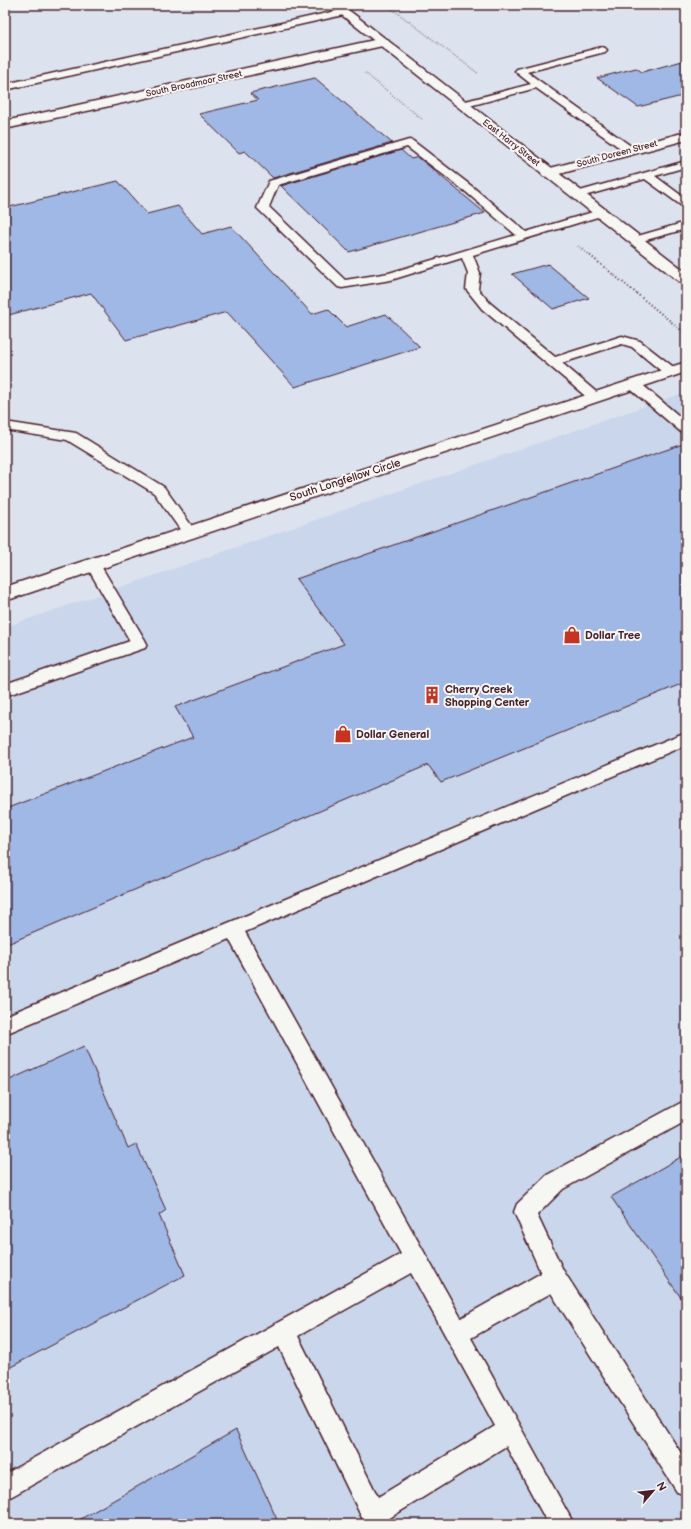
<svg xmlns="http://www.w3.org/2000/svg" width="691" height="1529" font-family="'Balsamiq Sans',sans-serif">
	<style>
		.built { fill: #cad6eb }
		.building { fill: #9fb8e5; stroke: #4a1f2b }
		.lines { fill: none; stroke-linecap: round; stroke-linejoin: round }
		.service-casing { stroke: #4a1f2b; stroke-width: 3 }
		.minor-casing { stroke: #4a1f2b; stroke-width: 3 }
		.secondary-casing { stroke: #4a1f2b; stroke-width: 3 }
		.path-far1 { stroke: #4a1f2b; stroke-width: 1.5; stroke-dasharray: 0.5 2; stroke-linecap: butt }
		.path { stroke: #4a1f2b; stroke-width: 2; stroke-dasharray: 1 2.5; stroke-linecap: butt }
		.service { fill: #f6f6f2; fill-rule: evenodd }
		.minor { fill: #f6f6f2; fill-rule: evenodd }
		.secondary { fill: #f6f6f2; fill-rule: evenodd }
		.labels { text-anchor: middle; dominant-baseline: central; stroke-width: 4; stroke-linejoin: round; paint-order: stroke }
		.far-street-label { font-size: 9px; fill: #4a1f2b; stroke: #f6f6f2 }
		.street-label { font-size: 11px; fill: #4a1f2b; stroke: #f6f6f2 }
		.poi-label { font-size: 11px; font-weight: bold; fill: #4a1f2b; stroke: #f6f6f2; text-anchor: start }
	</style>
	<rect width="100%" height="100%" fill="#dce3ee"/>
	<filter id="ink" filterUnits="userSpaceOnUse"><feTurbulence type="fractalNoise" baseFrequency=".025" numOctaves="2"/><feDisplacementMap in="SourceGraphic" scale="8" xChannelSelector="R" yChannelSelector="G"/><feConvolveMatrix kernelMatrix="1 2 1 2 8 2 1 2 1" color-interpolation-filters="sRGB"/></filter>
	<g filter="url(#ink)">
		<!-- built -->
		<path class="built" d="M686 392V1524H5V627Z"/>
		<!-- building -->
		<g class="building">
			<path d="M686 60V95L638 107 597 78 636 68 642 72Z"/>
			<path d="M315 78 392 143 273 178 245 151 239 153 199 114 258 100 250 93Z"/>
			<path d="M401 150 411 159 418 157 485 213 349 252 281 186Z"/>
			<path d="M118 181 147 214 178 206 202 234 231 226 312 314 328 309 346 327 386 314 420 347 295 387 227 312 126 340 91 293 5 316V208Z"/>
			<path d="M548 264 589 298 553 309 512 274Z"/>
			<path d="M686 443V682L441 782 428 765 5 945V809L193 737 175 707 344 644 296 579Z"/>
			<path d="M84 1046 128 1148 136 1144 166 1210 159 1215 185 1275 5 1370V1082Z"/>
			<path d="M686 1154V1305L611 1197Z"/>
			<path d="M236 1430 279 1524H72Z"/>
		</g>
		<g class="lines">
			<!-- service casing -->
			<g class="service-casing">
				<g id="service">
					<path d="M345 9 348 10 350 12 348 14 5 90V84Z"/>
					<path d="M602 47 605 48 607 50 605 52 527 72 635 149 636 151 635 153H627L536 88 462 108 457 105 458 103 531 84 517 73 515 71 517 69Z"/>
					<path d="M409 140 413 141 474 188 526 232 596 211H604L606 213 604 215 473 255 480 273 478 289 490 303 555 357 622 336 640 341 676 369 677 372 676 375H666L632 347 622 344 562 363 602 397 600 400H590L482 309 466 289 468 273 462 258 391 280 342 288 338 287 257 208 269 181ZM407 147 466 192 516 235 389 273 345 280 269 207 278 185Z"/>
					<path d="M686 161V167L655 176 686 199V207L682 206 645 179 577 198 571 195 573 193Z"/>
					<path d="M686 222V229L635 243 631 242 629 240 631 238Z"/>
					<path d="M633 380 638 381 686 422V433L681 432 628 387 627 384 628 381Z"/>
					<path d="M5 422 76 433 164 487 196 532 194 535 189 537 184 535 154 493 67 440 5 430Z"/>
					<path d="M93 560 98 561 145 640 147 644 145 648 5 696V684L130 641 86 565 88 561Z"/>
					<path d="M686 732V745L245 932 461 1318 541 1273 514 1212 517 1204 547 1175 686 1100V1121L563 1189 537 1215 563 1270 686 1461V1495L677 1492 551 1293 471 1338 574 1524H548L506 1446 388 1519 390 1524H365L279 1347 5 1500V1474L401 1254 229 939 5 1034V1016ZM411 1273 495 1426 378 1497 298 1336Z"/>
				</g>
			</g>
			<!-- minor casing -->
			<g class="minor-casing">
				<g id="minor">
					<path d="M383 38 387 39 389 42 387 45 5 129V121Z"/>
					<path d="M686 132V140L548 177 543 176 541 173 543 170Z"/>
					<path d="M686 362V372L5 601V587Z"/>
				</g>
			</g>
			<!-- secondary casing -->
			<g class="secondary-casing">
				<path id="secondary" d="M329 5H342L686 272V285L681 283Z"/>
			</g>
			<!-- path-far1 -->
			<g class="path-far1">
				<path d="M387 5 479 74"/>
				<path d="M365 73 422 119"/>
				<path d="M578 246 583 250"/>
			</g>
			<!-- path -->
			<path class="path" d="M582 249 686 334"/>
			<!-- service -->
			<use href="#service" class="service"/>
			<!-- minor -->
			<use href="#minor" class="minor"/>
			<!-- secondary -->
			<use href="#secondary" class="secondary"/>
		</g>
	</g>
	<!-- icons -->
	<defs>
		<g id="shop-bare" transform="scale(1.38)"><path d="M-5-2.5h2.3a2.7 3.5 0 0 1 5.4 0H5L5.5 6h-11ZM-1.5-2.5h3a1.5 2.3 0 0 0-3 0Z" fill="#c8321e" stroke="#f6f6f2" stroke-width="2.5" paint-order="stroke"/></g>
		<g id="building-bare" transform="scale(1.38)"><path d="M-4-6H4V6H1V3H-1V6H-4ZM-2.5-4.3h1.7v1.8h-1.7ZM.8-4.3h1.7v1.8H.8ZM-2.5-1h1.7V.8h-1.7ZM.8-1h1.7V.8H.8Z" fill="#c8321e" stroke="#f6f6f2" stroke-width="2.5" paint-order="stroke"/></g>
	</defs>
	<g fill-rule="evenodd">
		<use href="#shop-bare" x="572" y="635"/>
		<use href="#building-bare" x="432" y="695"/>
		<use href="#shop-bare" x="343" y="734"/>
	</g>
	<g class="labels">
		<!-- far-street labels -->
		<g class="far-street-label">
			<text transform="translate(194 84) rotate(-12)">South Broadmoor Street</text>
			<text transform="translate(511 143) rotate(38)">East Harry Street</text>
			<text transform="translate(617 154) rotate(-15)">South Doreen Street</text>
		</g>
		<!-- street labels -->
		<g class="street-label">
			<text transform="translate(345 480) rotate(-18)">South Longfellow Circle</text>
		</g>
		<!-- poi labels -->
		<g class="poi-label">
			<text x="585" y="635">Dollar Tree</text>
			<text x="445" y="689">Cherry Creek<tspan x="445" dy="13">Shopping Center</tspan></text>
			<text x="356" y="734">Dollar General</text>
		</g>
	</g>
	<!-- margin -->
	<rect width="691" height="1529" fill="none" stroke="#f6f6f2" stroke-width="20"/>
	<rect x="10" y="10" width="671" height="1509" fill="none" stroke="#4a1f2b" stroke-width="1.5" filter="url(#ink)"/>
	<!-- north arrow -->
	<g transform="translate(653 1491) rotate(62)" stroke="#f6f6f2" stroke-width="3" paint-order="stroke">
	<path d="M0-3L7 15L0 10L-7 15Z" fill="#4a1f2b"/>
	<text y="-6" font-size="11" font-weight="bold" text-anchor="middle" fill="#4a1f2b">N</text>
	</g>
</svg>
